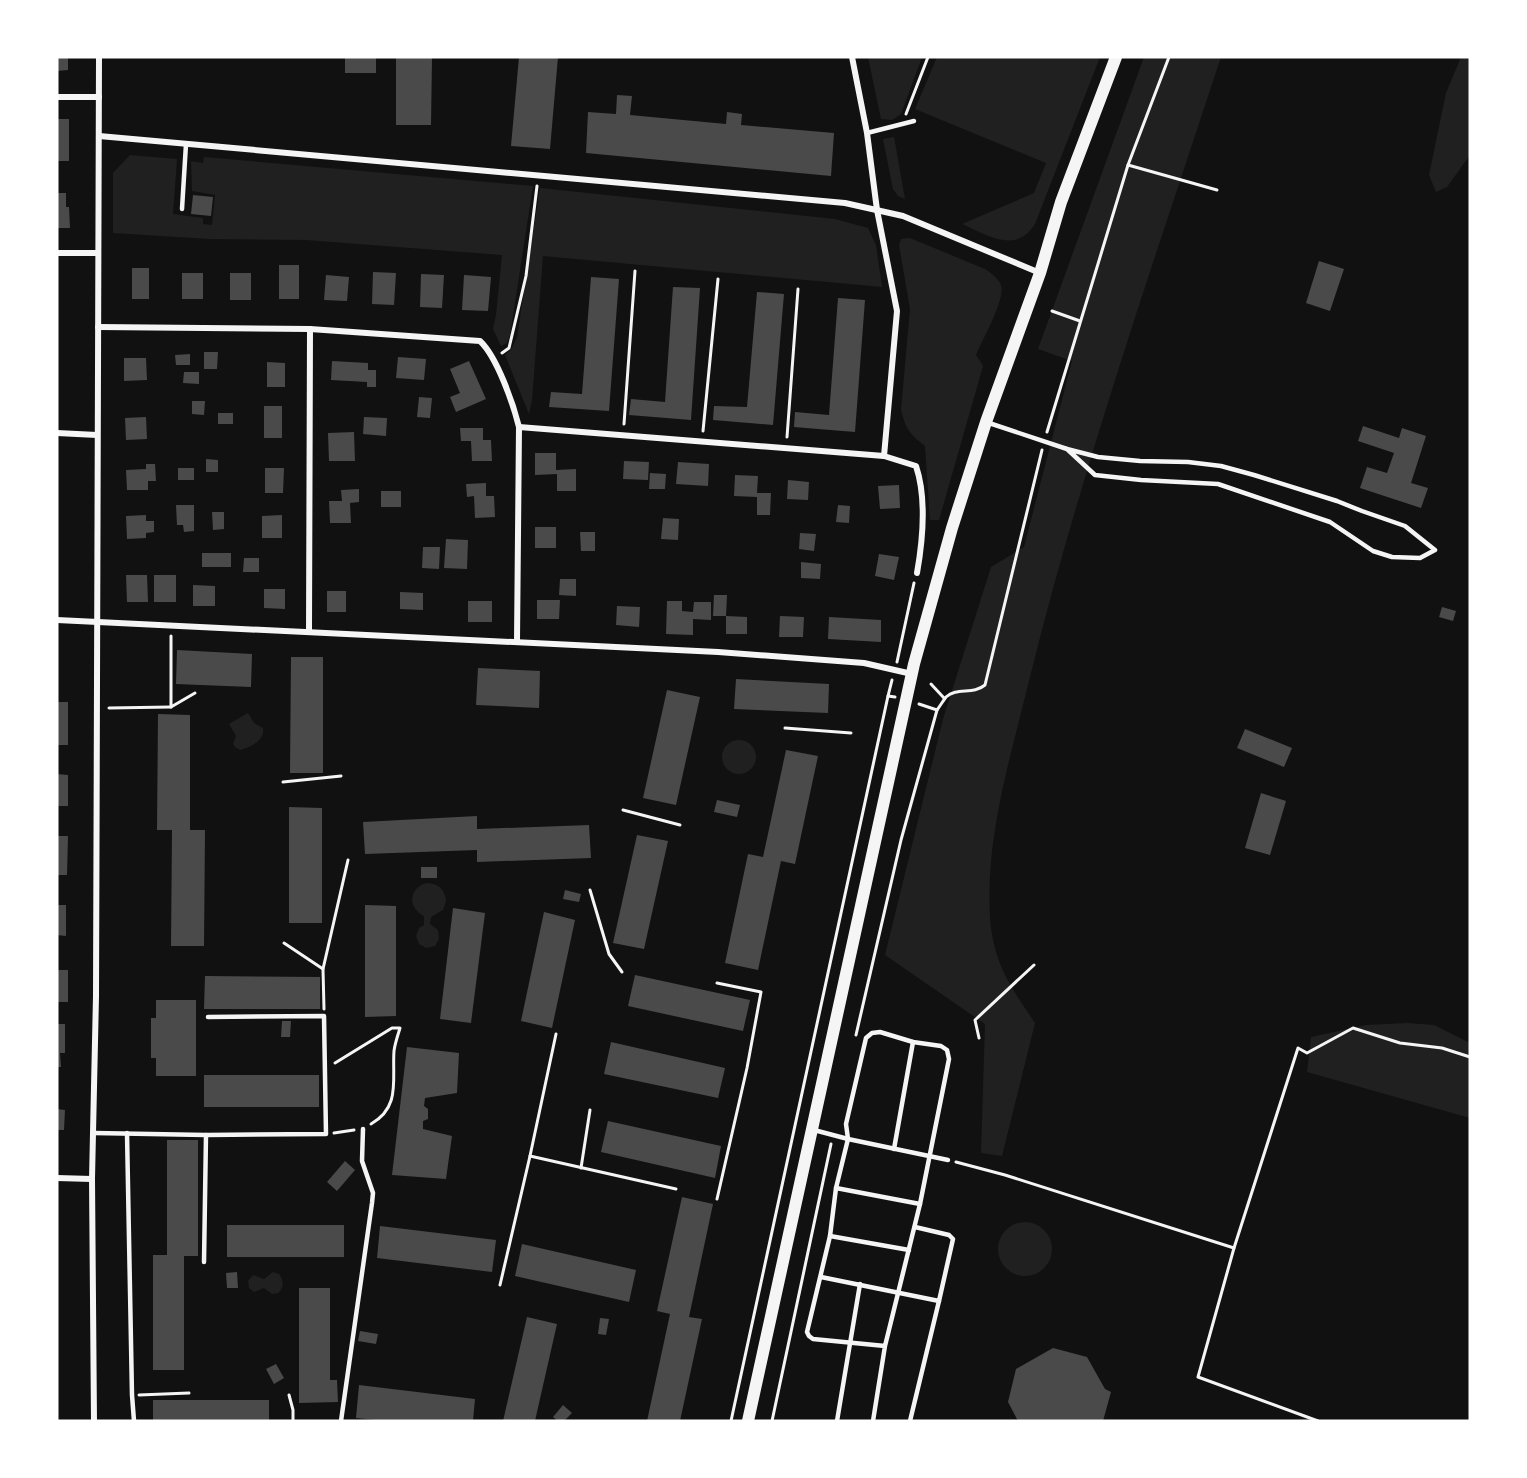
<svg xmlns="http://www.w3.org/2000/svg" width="1527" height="1478" font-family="'Alegreya Sans',sans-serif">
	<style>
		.green { fill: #202020 }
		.building { fill: #4a4a4a }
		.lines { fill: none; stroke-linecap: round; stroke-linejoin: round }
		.path { stroke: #f5f5f5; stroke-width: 3 }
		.service { stroke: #f5f5f5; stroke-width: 4.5 }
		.minor { stroke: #f5f5f5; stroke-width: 6 }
		.secondary { stroke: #f5f5f5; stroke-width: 12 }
	</style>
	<rect width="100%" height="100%" fill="#111"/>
	<!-- green -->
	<g class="green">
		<path d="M868 57H922L901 114 892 120 881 119Z"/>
		<path d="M937 57H1100L1035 224C1015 255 988 235 962 224L1034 193 1046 163 915 109Z"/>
		<path d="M1144 57H1221C1154 261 1083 464 1031 673 1012 753 985 834 990 917 993 962 1010 986 1035 1023L1002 1156 981 1153 985 1024 885 955 943 719 991 567 1024 547 1072 361 1038 349Z"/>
		<path d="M1461 57H1470V155L1447 187 1436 192 1429 175 1446 93Z"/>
		<path d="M894 137 905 199 898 196 893 189 883 139Z"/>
		<path d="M130 155 177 159 173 214 203 218V224L212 225 215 195 192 191 191 161 203 163 204 157 533 186 510 335 507 343 501 346 493 329 496 315 502 255 306 240 210 239 113 233V173Z"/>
		<path d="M540 188 835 219 868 228 876 245 882 287 543 256 532 400 529 414 505 355 512 348 517 337Z"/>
		<path d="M910 238 985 269C991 273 998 278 1001 285 1006 298 982 341 976 355L983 366 939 520H930L925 446C910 434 906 430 901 410L910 309 899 245 901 239Z"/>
		<path d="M248 713 254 723 263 728C265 741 250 747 240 750L235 747 233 744 236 736 229 724Z"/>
		<circle cx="739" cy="757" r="17"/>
		<path d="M426 883C438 883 445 889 446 901L443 910 431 917 430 924 438 930 439 939 435 946 426 948 419 944 416 936 419 928 424 925V916C408 908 408 889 426 883Z"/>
		<path d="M1407 1023 1434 1025 1470 1043V1118L1307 1072 1311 1037 1366 1025Z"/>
		<circle cx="1025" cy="1249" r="27"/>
		<path d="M273 1272 279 1274C284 1280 284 1288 278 1293L272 1294 264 1288 254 1292 249 1288 248 1281 253 1275 264 1279Z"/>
	</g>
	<!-- building -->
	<g class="building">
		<path d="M57 57H68V70L57 71Z"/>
		<rect x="345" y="57" width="31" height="16"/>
		<path d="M396 57H432L431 125H396Z"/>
		<path d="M519 57H558L550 149 511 146Z"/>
		<path d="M617 95 632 96 630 115 726 124 727 112 742 114 741 125 834 133 831 176 586 153 588 112 616 114Z"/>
		<rect x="57" y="119" width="12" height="42"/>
		<path d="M57 193H66V207H69L70 228H57Z"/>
		<path d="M193 195 213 197 211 216 191 214Z"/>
		<path d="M1319 261 1344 269 1330 311 1306 303Z"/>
		<rect x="279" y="265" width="20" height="34"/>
		<rect x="132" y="268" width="17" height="31"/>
		<path d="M373 272 396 273 394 305 372 304Z"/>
		<rect x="182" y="273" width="21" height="26"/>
		<rect x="230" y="273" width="21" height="27"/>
		<path d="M421 274 444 275 442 308 420 307Z"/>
		<path d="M326 275 349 277 347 301 324 300Z"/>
		<path d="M464 275 491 277 488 311 462 310Z"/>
		<path d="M591 277 619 279 609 411 549 407 551 392 582 394Z"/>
		<path d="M673 287 700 288 691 420 629 415 631 399 665 402Z"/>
		<path d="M757 292 784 294 773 425 713 420 714 406 747 407Z"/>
		<path d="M838 298 865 300 855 432 794 427 795 412 829 415Z"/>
		<path d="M204 352H218L217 369H204Z"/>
		<path d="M190 354V365H176L175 355Z"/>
		<path d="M398 357 426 359 424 380 396 378Z"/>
		<path d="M124 358H146L147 380 124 381Z"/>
		<path d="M332 361 368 363V370H376V387H367V382L331 380Z"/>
		<path d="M469 361 486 399 456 412 450 397 460 393 450 369Z"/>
		<path d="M267 362 285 363V387H267Z"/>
		<path d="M184 372H199V384L183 383Z"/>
		<path d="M419 397 432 398 430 418 417 417Z"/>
		<path d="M192 401H205L204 415 192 414Z"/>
		<rect x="264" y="406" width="18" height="32"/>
		<rect x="218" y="413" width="15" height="11"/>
		<path d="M146 417 147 439 126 440 125 418Z"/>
		<path d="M364 417 387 418 386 436 363 434Z"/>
		<path d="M1363 426 1399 438 1402 428 1426 436 1411 483 1428 488 1421 508 1360 488 1367 467 1387 473 1394 453 1358 441Z"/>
		<path d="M460 428H483V440H491L492 461H472L471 441H461Z"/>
		<path d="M354 432 355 461H329L328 433Z"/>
		<path d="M535 453H556V470L576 469V491H557V474L535 475Z"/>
		<path d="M206 459 218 460V472H206Z"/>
		<path d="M624 461 649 462 648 480 623 479Z"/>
		<path d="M678 462 709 464 708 486 676 484Z"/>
		<path d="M146 464H155L156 481H148V490H127L126 470 146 469Z"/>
		<rect x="178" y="468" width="16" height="12"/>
		<path d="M265 468H284L283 493H265Z"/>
		<path d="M650 473 666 474 665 489H649Z"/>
		<path d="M735 475 758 476 757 493H771L770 515H757V497L734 496Z"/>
		<path d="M788 480 809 482 808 500 787 499Z"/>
		<path d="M486 483V496H494L495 517 475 518 474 496 467 497 466 484Z"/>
		<path d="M899 485 900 508 880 509 878 486Z"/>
		<path d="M359 489V502L350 503 351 523H330L329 501H342L341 490Z"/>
		<rect x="381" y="491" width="20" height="16"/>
		<path d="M176 505H194V531L184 532 183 525H177Z"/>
		<path d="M838 505 850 506 849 523 836 522Z"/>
		<path d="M212 512H224V529L213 530Z"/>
		<path d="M146 515V521H154V532L146 533V538L127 539 126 516Z"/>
		<path d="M282 515V538H262V516Z"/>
		<path d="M663 518 679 519 678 540 661 539Z"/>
		<rect x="535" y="527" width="21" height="21"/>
		<path d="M580 532H595V551H581Z"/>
		<path d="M800 533 816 534 814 551 799 549Z"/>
		<path d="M446 539 468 540 467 569 444 568Z"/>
		<path d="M423 547H440L439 569 422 568Z"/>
		<rect x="202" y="553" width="29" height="14"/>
		<path d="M879 554 899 557 894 580 875 576Z"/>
		<path d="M244 558H259V572H243Z"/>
		<path d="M801 562 821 564 820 579 801 578Z"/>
		<path d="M126 575H147L148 602H127Z"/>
		<rect x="154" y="575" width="22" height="27"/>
		<path d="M560 579H576V596L559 595Z"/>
		<path d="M193 585 215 586V606H193Z"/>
		<path d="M264 589H285V609L264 608Z"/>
		<rect x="327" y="591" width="19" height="21"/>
		<path d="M400 592 423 593V610L400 609Z"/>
		<path d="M714 595H727L726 616H713Z"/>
		<path d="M537 600H560L559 619H537Z"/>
		<rect x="468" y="601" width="24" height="21"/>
		<path d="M667 601H682V611L693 612 694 602H711V620L693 619V635L666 634Z"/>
		<path d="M617 606 640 607 639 627 616 625Z"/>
		<path d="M1442 607 1456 611 1453 621 1439 617Z"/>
		<path d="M726 616 747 617V634H726Z"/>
		<path d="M780 616 804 617 803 637H779Z"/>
		<path d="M829 617 881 620V642L828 639Z"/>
		<path d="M177 650 252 654 251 687 176 684Z"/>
		<path d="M291 657H323V773H290Z"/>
		<path d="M478 668 540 671 539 708 476 705Z"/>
		<path d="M736 679 829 684 828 713 734 709Z"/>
		<path d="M667 690 700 697 676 805 643 798Z"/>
		<rect x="57" y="702" width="11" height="43"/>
		<path d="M158 714 190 715V830H205L204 946H171L172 830H157Z"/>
		<path d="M1245 729 1292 748 1284 767 1237 748Z"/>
		<path d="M786 750 818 756 795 864 781 861 758 970 725 963 748 854 763 857Z"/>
		<path d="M57 774 68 775V806H57Z"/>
		<path d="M1261 793 1286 801 1270 855 1245 848Z"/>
		<path d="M717 800 740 805 737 817 714 812Z"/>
		<path d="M289 807 322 808V923H289Z"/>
		<path d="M477 816V829L589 825 591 858 477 862V850L365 854 363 822Z"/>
		<path d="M637 835 668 841 644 949 613 943Z"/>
		<path d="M57 836H68L67 875H57Z"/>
		<rect x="421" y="867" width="16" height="11"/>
		<path d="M565 890 581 894 579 902 563 899Z"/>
		<path d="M57 905H66V936L57 935Z"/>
		<path d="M365 905 396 906V1016L365 1017Z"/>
		<path d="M453 908 485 913 471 1023 440 1019Z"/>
		<path d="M544 912 575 920 552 1028 521 1021Z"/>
		<rect x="57" y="970" width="11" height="32"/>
		<path d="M635 975 750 1000 743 1031 628 1006Z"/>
		<path d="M205 976 320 977V1009H204Z"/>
		<path d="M156 1000H196V1076H156V1058H151V1018H156Z"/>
		<path d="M282 1021H291L290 1037H281Z"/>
		<path d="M57 1024H65V1053H60L61 1067H57Z"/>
		<path d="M611 1042 725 1068 718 1098 604 1074Z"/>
		<path d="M407 1047 459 1053 457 1093 425 1098 424 1106 428 1109V1119L423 1121V1129L452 1136 446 1179 392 1175Z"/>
		<rect x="204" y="1075" width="115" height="32"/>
		<path d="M57 1109 65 1110 64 1130H57Z"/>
		<path d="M608 1121 721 1146 715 1178 601 1152Z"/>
		<path d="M167 1140H198V1256H184V1370H153V1255H167Z"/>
		<path d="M345 1161 355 1170 337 1191 327 1182Z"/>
		<path d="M682 1197 713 1204 689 1317 702 1319 680 1421H647L670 1314 657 1311Z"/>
		<rect x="227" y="1225" width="117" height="32"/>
		<path d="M380 1226 496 1240 492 1272 377 1258Z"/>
		<path d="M522 1244 636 1270 629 1302 515 1276Z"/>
		<path d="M237 1272 238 1288H227L226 1273Z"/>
		<path d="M299 1288H330V1380H337L338 1402 299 1403Z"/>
		<path d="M527 1317 557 1324 537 1412 535 1421H503Z"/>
		<path d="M600 1318 609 1319 606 1335 598 1334Z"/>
		<path d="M360 1331 378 1334 376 1344 358 1341Z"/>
		<path d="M1053 1348 1087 1357 1105 1389 1111 1392 1103 1421H1018L1008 1402 1016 1369Z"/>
		<path d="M276 1364 284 1378 274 1384 266 1369Z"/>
		<path d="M359 1385 475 1399 473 1421H385L356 1418Z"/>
		<rect x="153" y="1400" width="116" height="21"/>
		<path d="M563 1405 572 1413 564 1421H558L553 1417Z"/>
	</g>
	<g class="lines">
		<!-- path -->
		<g class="path">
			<path d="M906 114 928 57"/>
			<path d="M1128 165 1217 190"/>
			<path d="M1052 311 1080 321"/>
			<path d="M502 353 509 348 526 276 537 186"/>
			<path d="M624 424 635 271"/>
			<path d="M703 431 718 279"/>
			<path d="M1047 432 1128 165 1169 57"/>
			<path d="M787 437 798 289"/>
			<path d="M171 636V707L195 693"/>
			<path d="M897 662 914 583"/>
			<path d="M892 680 888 696 895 697"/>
			<path d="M931 684 944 698"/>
			<path d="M919 704 937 710"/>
			<path d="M109 708 171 707"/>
			<path d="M785 728 851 733"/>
			<path d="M283 782 341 776"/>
			<path d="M623 810 680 825"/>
			<path d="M590 890 609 954 622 972"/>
			<path d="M284 943 323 969"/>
			<path d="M324 1009 323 969 348 860"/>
			<path d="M856 1035 901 840 937 710C940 706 943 701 946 697 957 687 973 695 985 685L1042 450"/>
			<path d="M979 1038 975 1020 1034 965"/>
			<path d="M335 1063 392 1028H400C398 1035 395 1043 394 1051 392 1080 401 1107 371 1124"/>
			<path d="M334 1133 354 1130"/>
			<path d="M530 1156 676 1189"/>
			<path d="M956 1162 1005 1175 1234 1248"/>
			<path d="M581 1168 590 1110"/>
			<path d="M717 1199 747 1068 761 992 717 983"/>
			<path d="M500 1285 530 1156 556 1034"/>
			<path d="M139 1395 189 1393"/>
			<path d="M289 1395 293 1410V1421"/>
			<path d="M731 1421 888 696"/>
			<path d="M772 1421 831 1144"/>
			<path d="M1318 1421 1198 1377 1234 1248 1298 1048 1307 1053 1353 1028 1400 1043 1442 1048 1470 1057"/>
		</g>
		<!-- service -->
		<g class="service">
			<path d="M867 133 914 121"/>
			<path d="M182 209 186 144"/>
			<path d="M986 422 1067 449 1098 457 1140 461 1188 462 1221 466 1254 475 1337 501 1362 511 1405 526 1435 550 1420 558 1392 557 1373 551 1330 522 1218 484 1141 480 1095 475 1067 449"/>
			<path d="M814 1130 848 1139 948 1160"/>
			<path d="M94 1133 206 1135 326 1134 324 1016 208 1017"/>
			<path d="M127 1133 132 1395 134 1421"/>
			<path d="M894 1149 913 1042"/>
			<path d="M836 1188 920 1204"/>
			<path d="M830 1236 909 1250"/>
			<path d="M204 1262 206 1135"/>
			<path d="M821 1277 939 1301 953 1239 949 1235 915 1227"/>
			<path d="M341 1421 372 1203 373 1193 362 1161 363 1129"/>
			<path d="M837 1421 860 1284"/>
			<path d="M873 1421 885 1346 920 1204 949 1059 947 1050 941 1046 913 1042 880 1032 872 1033 866 1038 846 1124 848 1139 836 1188 830 1236 807 1332 809 1336 813 1339 885 1346"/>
			<path d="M910 1421 939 1301"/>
		</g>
		<!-- minor -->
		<g class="minor">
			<path d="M852 57 867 133 877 210 897 311 884 456"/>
			<path d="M57 97H99"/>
			<path d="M99 136 845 203 903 216 1040 273"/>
			<path d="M57 253H98"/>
			<path d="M98 327 310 329 480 341C497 357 513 403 519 427L517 641"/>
			<path d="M519 427 884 456 916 466C927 499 923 539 917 573"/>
			<path d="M57 433 97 435"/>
			<path d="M57 620 718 652 864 663 912 674"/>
			<path d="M309 632 310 329"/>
			<path d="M57 1178 92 1179"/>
			<path d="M94 1421 92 1179 96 996 99 57"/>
		</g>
		<!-- secondary -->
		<path class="secondary" d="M748 1421 914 664 952 528 986 422 1040 273 1061 202 1116 57"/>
	</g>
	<!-- border -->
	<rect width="1527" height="1478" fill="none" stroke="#ffffff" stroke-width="117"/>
</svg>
